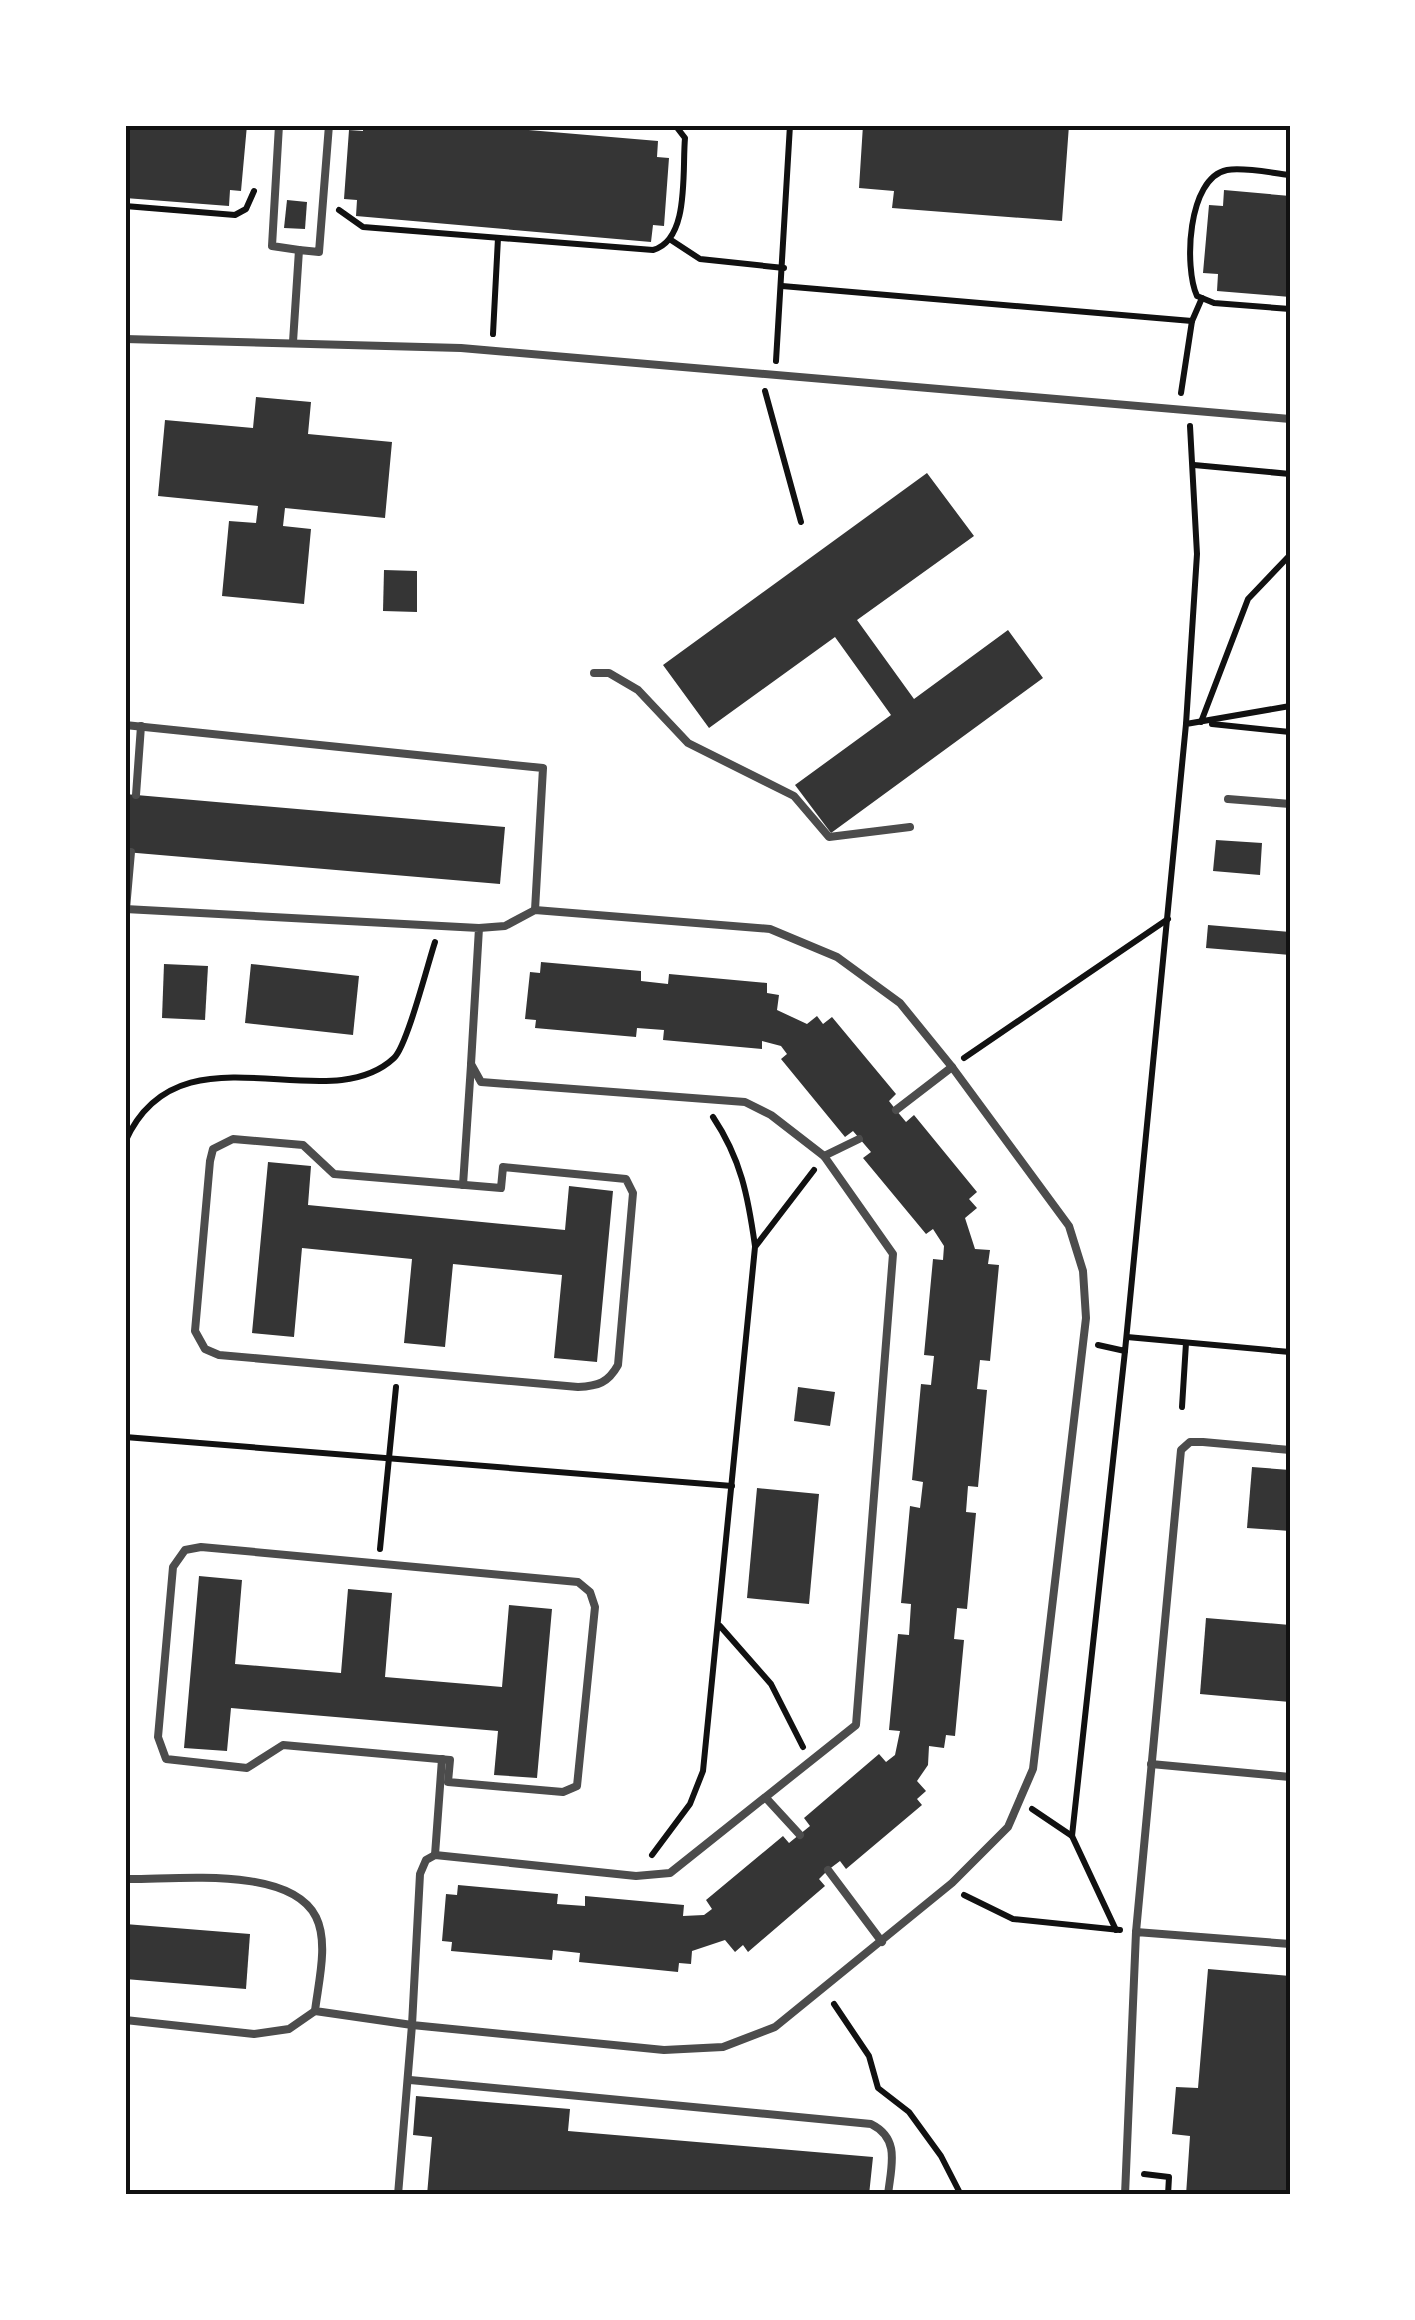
<svg xmlns="http://www.w3.org/2000/svg" width="1415" height="2320" font-family="Rubik,sans-serif">
	<style>
		.building { fill: #353535 }
		.lines { fill: none; stroke-linecap: round; stroke-linejoin: round }
		.path { stroke: #111; stroke-width: 6 }
		.service { stroke: #4c4c4c; stroke-width: 8 }
		.neatline { fill: none; stroke: #111; stroke-width: 4 }
	</style>
	<rect width="100%" height="100%" fill="#fff"/>
	<!-- building -->
	<g class="building">
		<path d="M125 125H247L241 191 230 190 229 206 125 198Z"/>
		<path d="M363 125H471L658 141 657 157 669 158 664 226 653 225 651 242 356 216 357 200 344 199 349 130 363 131Z"/>
		<path d="M863 125H1069L1062 221 892 208 894 191 859 188Z"/>
		<path d="M1224 190 1290 196V297L1217 291 1218 274 1203 273 1209 205 1223 206Z"/>
		<path d="M287 200 307 202 305 229 284 228Z"/>
		<path d="M256 397 311 402 308 434 392 442 385 518 285 508 283 526 311 529 304 604 222 596 229 521 256 523 258 506 158 496 165 420 253 428Z"/>
		<path d="M927 473 974 536 857 620 914 699 1008 630 1043 678 831 833 795 785 891 715 835 637 709 728 663 665Z"/>
		<path d="M384 570 417 571V612L383 611Z"/>
		<path d="M125 794 505 827 500 884 125 852Z"/>
		<path d="M1216 840 1262 843 1260 875 1213 871Z"/>
		<path d="M1208 925 1290 932V955L1206 948Z"/>
		<path d="M541 962 641 971V981L668 984 669 974 767 983V993L779 995 777 1010 807 1024 817 1016 823 1024 832 1017 896 1094 889 1101 896 1110 906 1122 914 1115 977 1192 969 1199 977 1208 965 1218 975 1249 990 1250 988 1264 999 1265 990 1361 980 1360 977 1389 987 1390 978 1487 968 1486 966 1512 976 1513 967 1609 957 1608 954 1639 964 1640 955 1736 946 1735 944 1748 929 1746 928 1765 917 1781 926 1791 917 1799 922 1805 846 1869 840 1861 828 1870 819 1879 825 1886 748 1952 743 1945 735 1952 725 1940 692 1951 691 1964 679 1963 678 1972 579 1962 580 1953 553 1950 552 1960 451 1951 452 1942 442 1941 446 1894 457 1895 458 1885 558 1894 557 1904 585 1906V1896L684 1905 683 1916 704 1915 712 1909 706 1900 783 1836 789 1843 810 1826 804 1818 879 1754 886 1762 895 1755 900 1731 889 1730 898 1634 909 1635 911 1604 901 1603 910 1506 920 1508 923 1482 912 1480 921 1384 931 1385 934 1356 924 1355 933 1259 943 1260 944 1246 933 1229 926 1234 863 1158 871 1152 853 1131 845 1137 781 1059 787 1054 781 1046 762 1041V1049L663 1040 664 1030 637 1028 636 1037 535 1028 536 1020 525 1019 530 972 540 973Z"/>
		<path d="M164 964 208 966 205 1020 162 1018Z"/>
		<path d="M251 964 359 976 353 1035 245 1023Z"/>
		<path d="M268 1162 311 1166 308 1205 565 1230 569 1186 613 1191 597 1362 554 1358 562 1275 453 1264 445 1347 404 1343 412 1259 302 1248 294 1337 252 1333Z"/>
		<path d="M798 1387 835 1392 830 1426 794 1421Z"/>
		<path d="M1252 1467 1290 1470V1531L1247 1528Z"/>
		<path d="M757 1488 819 1494 809 1604 747 1598Z"/>
		<path d="M199 1576 242 1580 235 1664 341 1673 348 1589 392 1593 385 1677 502 1687 509 1605 552 1609 537 1778 494 1775 498 1731 231 1708 227 1751 184 1748Z"/>
		<path d="M1206 1618 1290 1625V1702L1200 1694Z"/>
		<path d="M125 1924 250 1934 246 1989 125 1979Z"/>
		<path d="M1208 1969 1290 1976V2195H1186L1190 2136 1172 2134 1176 2087 1198 2088Z"/>
		<path d="M416 2096 570 2109 568 2131 873 2157 869 2195H427L432 2137 413 2135Z"/>
	</g>
	<g class="lines">
		<!-- path -->
		<g class="path">
			<path d="M1290 175C1271 173 1245 167 1227 170 1187 178 1184 268 1197 296L1214 303 1290 309"/>
			<path d="M125 206 235 215 246 209 254 191"/>
			<path d="M339 210 363 227 653 250C690 240 682 171 685 138L675 125"/>
			<path d="M671 240 700 259 784 268"/>
			<path d="M782 286 1192 321"/>
			<path d="M493 334 498 238"/>
			<path d="M776 361 790 125"/>
			<path d="M765 391 801 522"/>
			<path d="M1181 393 1192 321 1202 298"/>
			<path d="M1194 465 1290 474"/>
			<path d="M1201 722 1248 599 1290 555"/>
			<path d="M1186 724 1197 554 1190 426"/>
			<path d="M1212 724 1290 732"/>
			<path d="M964 1058 1168 919"/>
			<path d="M713 1117C741 1159 748 1196 755 1246"/>
			<path d="M125 1142C179 1019 326 1122 394 1058 407 1046 428 963 435 942"/>
			<path d="M1127 1337 1290 1352"/>
			<path d="M1098 1345 1125 1351 1186 724 1290 706"/>
			<path d="M1182 1407 1186 1343"/>
			<path d="M125 1437 732 1486"/>
			<path d="M380 1549 396 1387"/>
			<path d="M720 1626 771 1684 803 1747"/>
			<path d="M1032 1809 1072 1836"/>
			<path d="M652 1855 690 1804 703 1771 755 1247 814 1170"/>
			<path d="M964 1895 1013 1919 1120 1930"/>
			<path d="M1116 1930 1072 1836 1125 1351"/>
			<path d="M834 2004 869 2056 878 2088 909 2112 941 2156 961 2195"/>
			<path d="M1144 2174 1169 2177 1168 2195"/>
		</g>
		<!-- service -->
		<g class="service">
			<path d="M279 125 272 246 299 250"/>
			<path d="M125 339 461 348 1290 419"/>
			<path d="M293 342 299 250 319 252 329 125"/>
			<path d="M594 673H609L638 690 688 743 794 796 829 837 910 827"/>
			<path d="M125 725 543 768 535 910"/>
			<path d="M136 795 141 726"/>
			<path d="M1228 799 1290 804"/>
			<path d="M125 909 479 928 505 926 535 910 770 929 837 957 900 1003 952 1067 1069 1226 1083 1271 1086 1318 1033 1769 1008 1827 952 1883 775 2027 723 2047 664 2050 412 2025 420 1874 426 1860 435 1855 636 1876 670 1873 856 1725 893 1254 824 1156 771 1115 745 1102 481 1082 471 1064 479 928"/>
			<path d="M126 909 131 852"/>
			<path d="M896 1110 952 1067"/>
			<path d="M233 1139 303 1145 334 1174 501 1188 503 1167 626 1179 633 1193 618 1365C608 1383 598 1386 578 1387L219 1355 205 1349 195 1331 210 1161 213 1149Z"/>
			<path d="M824 1156 859 1139"/>
			<path d="M463 1185 471 1065"/>
			<path d="M201 1547 578 1582 590 1592 595 1607 577 1786 563 1792 448 1782 450 1760 283 1745 247 1768 166 1759 158 1737 173 1567 185 1550Z"/>
			<path d="M1151 1764 1290 1777"/>
			<path d="M766 1798 800 1835"/>
			<path d="M435 1855 442 1759"/>
			<path d="M828 1870 882 1942"/>
			<path d="M125 1879C175 1880 290 1865 316 1917 329 1943 318 1984 315 2011L412 2025 398 2195"/>
			<path d="M1136 1932 1181 1450 1190 1442H1203L1290 1450"/>
			<path d="M125 2020 254 2034 289 2029 315 2011"/>
			<path d="M410 2080 871 2124C901 2139 891 2166 888 2195"/>
			<path d="M1125 2195 1136 1932 1290 1944"/>
		</g>
	</g>
	<!-- border -->
	<rect width="1415" height="2320" fill="none" stroke="#ffffff" stroke-width="255"/>
	<rect x="128" y="128" width="1160" height="2064" class="neatline"/>
</svg>
